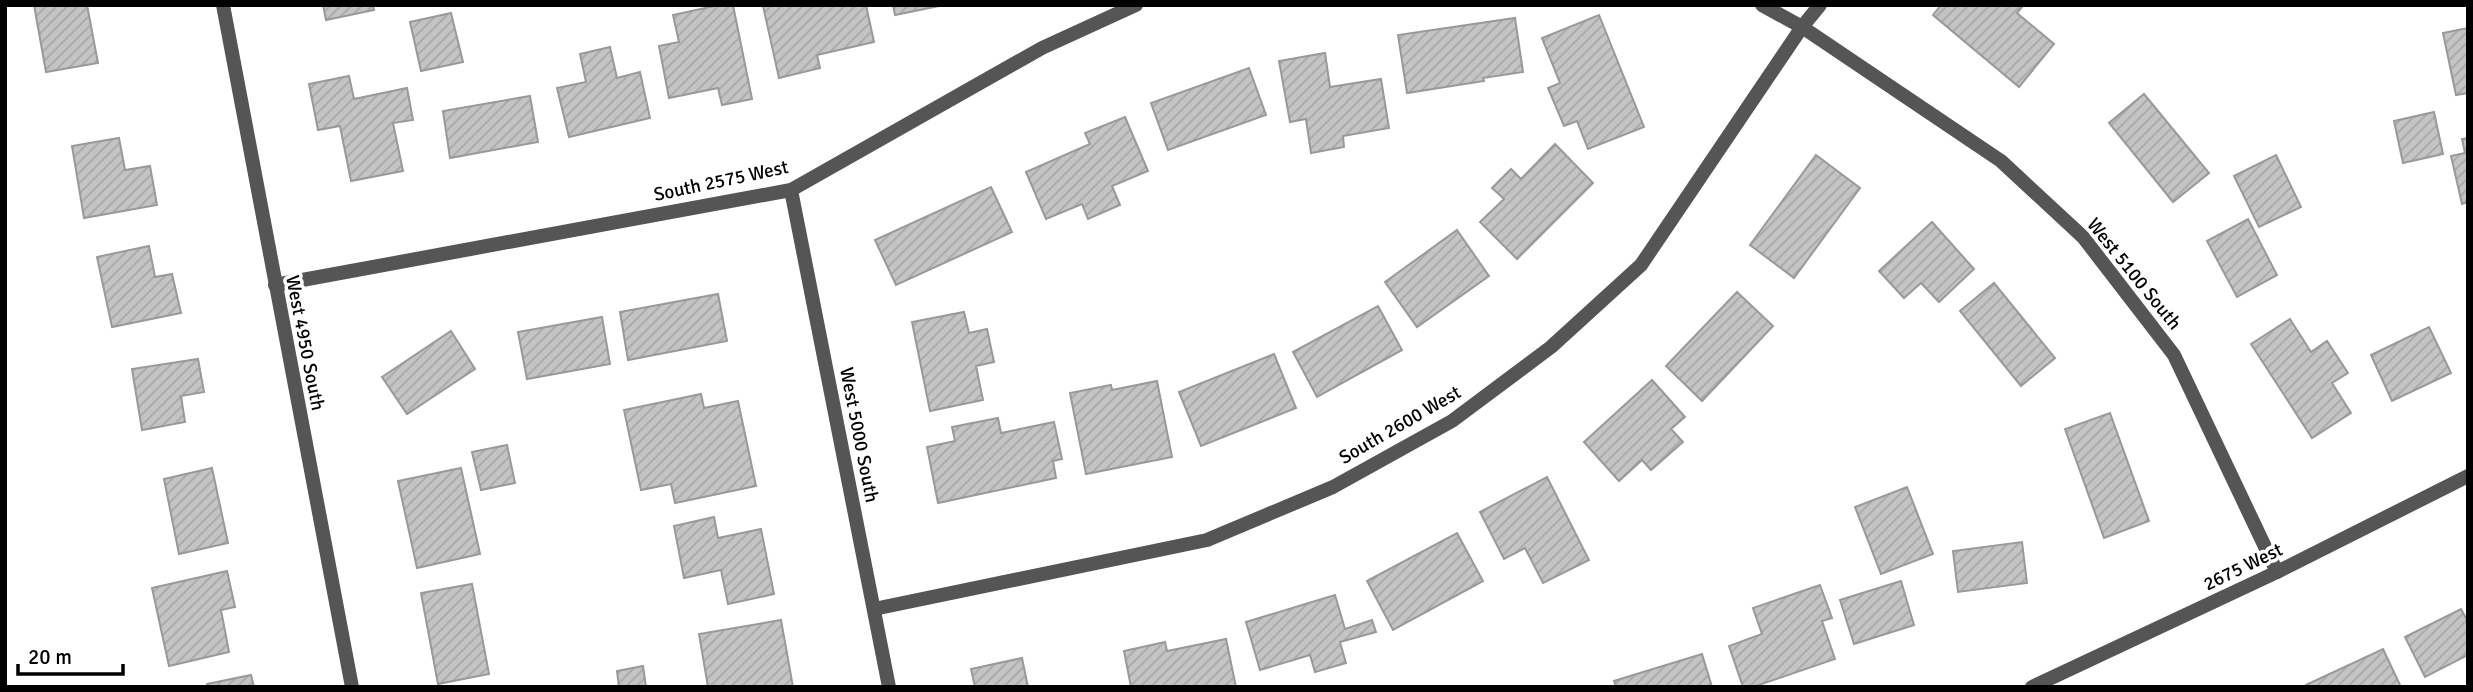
<svg xmlns="http://www.w3.org/2000/svg" width="2473" height="692" font-family="Signika,sans-serif">
	<style>
		.building { fill: url(#building-hatch); stroke: #999; stroke-width: 2 }
		.lines { fill: none; stroke-linecap: round; stroke-linejoin: round }
		.street { stroke: #555; stroke-width: 14 }
		.labels { text-anchor: middle; dominant-baseline: central; stroke-width: 7; stroke-linejoin: round; paint-order: stroke }
		.street-label { font-size: 19px; fill: #000; stroke: #fff }
	</style>
	<defs>
		<pattern id="building-hatch" width="6" height="6" patternUnits="userSpaceOnUse" patternTransform="scale(1.75)"><rect width="6" height="6" fill="#c4c4c4"/><path d="M-1 1l2-2M0 6l6-6M5 7l2-2" fill="none" stroke="#a7a7a7"/></pattern>
	</defs>
	<rect width="100%" height="100%" fill="#fff"/>
	<!-- building -->
	<g class="building">
		<path d="M34 5H87L98 63 46 72Z"/>
		<path d="M323 5H373L374 10 326 20Z"/>
		<path d="M719 5H733L752 99 722 105 718 88 669 98 659 46 679 42 673 15Z"/>
		<path d="M768 5H866L874 42 817 55 820 68 779 78 763 6Z"/>
		<path d="M893 5H944L895 15Z"/>
		<path d="M1941 5H2020L2022 7 2017 13 2054 44 2019 87 1933 15Z"/>
		<path d="M451 13 463 62 421 71 410 22Z"/>
		<path d="M1599 15 1644 127 1588 149 1577 121 1564 126 1548 88 1560 83 1542 38Z"/>
		<path d="M1515 18 1523 72 1483 78 1484 81 1407 93 1398 35Z"/>
		<path d="M2468 28V93L2456 95 2443 33Z"/>
		<path d="M610 47 617 78 640 72 650 118 569 137 557 88 586 82 580 54Z"/>
		<path d="M1325 53 1330 87 1381 79 1389 128 1343 136 1344 147 1311 153 1306 119 1290 122 1279 61Z"/>
		<path d="M1249 68 1266 115 1168 150 1151 103Z"/>
		<path d="M349 76 354 99 407 88 413 120 393 123 403 171 351 181 340 126 318 130 309 84Z"/>
		<path d="M2144 94 2209 173 2173 202 2109 123Z"/>
		<path d="M530 96 538 142 450 158 443 111Z"/>
		<path d="M2434 112 2443 154 2403 163 2394 121Z"/>
		<path d="M1125 117 1148 171 1112 186 1120 205 1088 219 1082 204 1046 219 1026 172 1090 144 1085 133Z"/>
		<path d="M119 138 125 170 150 166 157 205 84 218 72 146Z"/>
		<path d="M2468 138V202L2462 204 2451 156 2465 153 2462 139Z"/>
		<path d="M1555 144 1593 183 1517 259 1480 222 1504 199 1492 188 1511 169 1521 179Z"/>
		<path d="M1816 155 1860 188 1794 278 1750 245Z"/>
		<path d="M2276 155 2301 207 2259 227 2234 176Z"/>
		<path d="M991 187 1012 232 896 285 875 240Z"/>
		<path d="M2248 219 2277 275 2237 297 2207 241Z"/>
		<path d="M1932 222 1974 269 1939 302 1921 283 1904 298 1879 271Z"/>
		<path d="M1457 230 1489 276 1417 327 1385 282Z"/>
		<path d="M149 246 155 277 172 274 181 313 112 327 97 257Z"/>
		<path d="M1994 283 2055 358 2021 386 1960 311Z"/>
		<path d="M1737 292 1773 326 1702 401 1666 366Z"/>
		<path d="M718 294 727 341 628 360 620 312Z"/>
		<path d="M1378 306 1402 350 1317 397 1293 352Z"/>
		<path d="M964 312 969 333 987 329 994 362 976 366 983 400 930 411 912 322Z"/>
		<path d="M602 317 610 364 527 379 518 332Z"/>
		<path d="M2290 319 2311 352 2327 341 2348 373 2332 383 2351 413 2312 438 2251 344Z"/>
		<path d="M2429 327 2451 373 2392 401 2371 355Z"/>
		<path d="M451 331 475 369 407 414 382 377Z"/>
		<path d="M1274 354 1296 408 1201 446 1179 392Z"/>
		<path d="M198 359 204 392 181 396 185 422 142 430 132 369Z"/>
		<path d="M1652 380 1685 417 1671 429 1683 442 1651 470 1642 460 1619 481 1584 442Z"/>
		<path d="M1157 381 1172 457 1086 474 1070 393 1111 385 1112 390Z"/>
		<path d="M701 394 704 408 738 401 756 486 675 503 671 484 641 490 624 410Z"/>
		<path d="M2110 413 2149 521 2104 538 2065 429Z"/>
		<path d="M998 418 1001 433 1054 422 1062 459 1053 461 1056 478 938 503 927 447 955 441 952 427Z"/>
		<path d="M507 445 515 483 481 490 472 452Z"/>
		<path d="M212 468 228 543 179 554 164 479Z"/>
		<path d="M461 468 480 554 417 568 398 481Z"/>
		<path d="M1547 477 1589 560 1543 583 1525 548 1504 559 1480 512Z"/>
		<path d="M1907 487 1933 554 1881 574 1855 507Z"/>
		<path d="M714 517 718 538 761 529 774 594 728 604 721 570 684 578 674 526Z"/>
		<path d="M1457 533 1483 581 1393 630 1367 581Z"/>
		<path d="M2022 542 2027 583 1958 592 1953 551Z"/>
		<path d="M227 571 235 607 221 610 229 652 169 666 152 588Z"/>
		<path d="M1901 581 1914 625 1854 644 1840 600Z"/>
		<path d="M472 584 489 674 438 684 421 593Z"/>
		<path d="M1820 585 1832 618 1822 621 1835 659 1753 687H1743L1729 646 1762 634 1753 608Z"/>
		<path d="M1335 595 1345 629 1372 620 1376 632 1340 642 1346 663 1315 672 1310 655 1260 670 1246 622Z"/>
		<path d="M2461 609 2468 622V655L2425 677 2405 637Z"/>
		<path d="M781 620 793 687H708L699 634Z"/>
		<path d="M1226 639 1236 687H1131L1124 651 1165 642 1167 651Z"/>
		<path d="M2383 649 2401 687H2306V685Z"/>
		<path d="M1702 654 1712 687H1616L1614 681Z"/>
		<path d="M1022 658 1028 687H975L971 669Z"/>
		<path d="M643 666 646 687H619L617 671Z"/>
		<path d="M251 675 254 687H208L207 684Z"/>
	</g>
	<g class="lines">
		<!-- street -->
		<g class="street">
			<path d="M223 5 352 687"/>
			<path d="M1762 5 1802 27 2001 161 2083 237 2174 355 2277 572"/>
			<path d="M791 190 889 687"/>
			<path d="M275 285 791 190 1042 48 1136 5"/>
			<path d="M874 609 1207 540 1333 487 1452 421 1551 347 1641 265 1802 27 1820 5"/>
			<path d="M2032 687 2277 572 2468 476"/>
		</g>
	</g>
	<g class="labels">
		<!-- street labels -->
		<g class="street-label">
			<text transform="translate(721 181) rotate(-12)">South 2575 West</text>
			<text transform="translate(2134 274) rotate(51)">West 5100 South</text>
			<text transform="translate(305 343) rotate(79)">West 4950 South</text>
			<text transform="translate(1400 425) rotate(-30)">South 2600 West</text>
			<text transform="translate(859 435) rotate(79)">West 5000 South</text>
			<text transform="translate(2243 567) rotate(-26)">2675 West</text>
		</g>
	</g>
	<!-- border -->
	<rect width="2473" height="692" fill="none" stroke="#000000" stroke-width="14"/>
	<!-- scale -->
	<path d="M18 664v10h105v-10" fill="none" stroke="#000000" stroke-width="3.5"/>
	<text x="28" y="664" font-size="21" fill="#000000" stroke="#ffffff" stroke-width="5" paint-order="stroke">20 m</text>
</svg>
